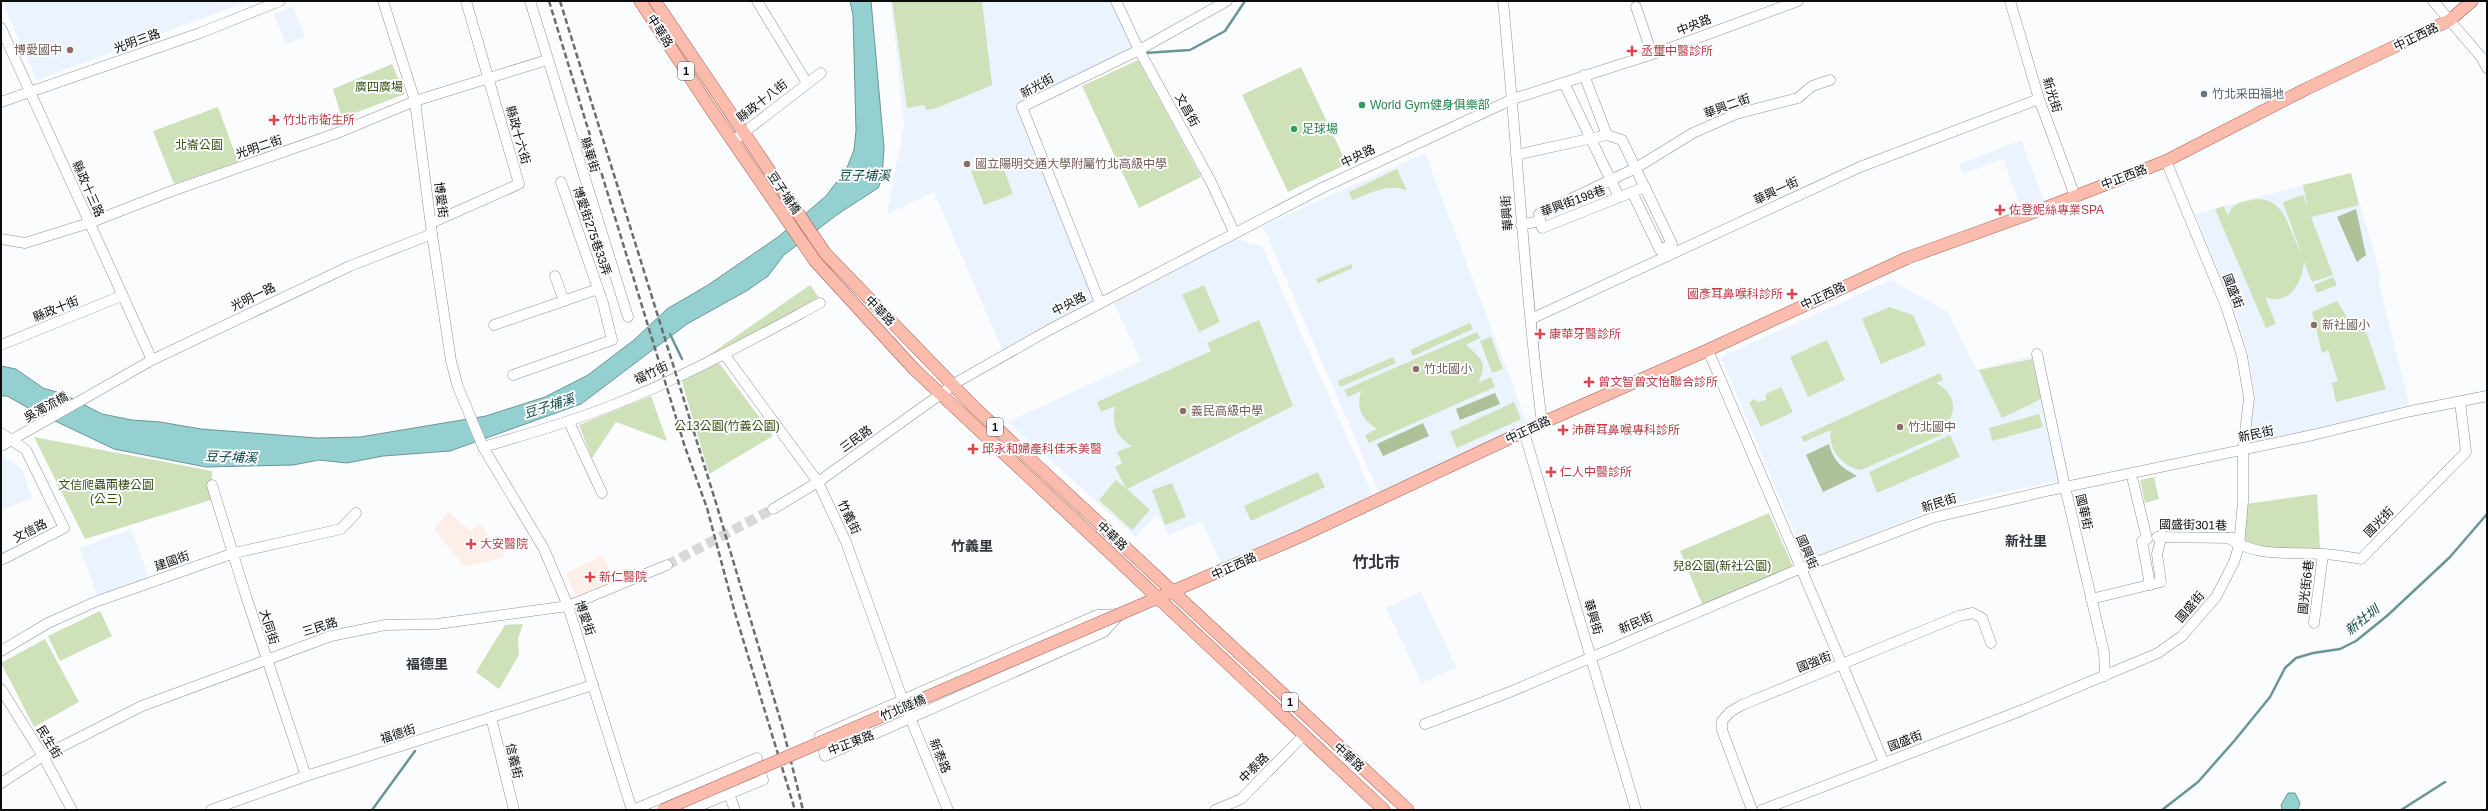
<svg xmlns="http://www.w3.org/2000/svg" width="2488" height="811" font-family="Helvetica,'Noto Sans TC',sans-serif">
	<style>
		.built { fill: #ebf3fe }
		.medical { fill: #fdeee8 }
		.green { fill: #cee1b9 }
		.forest { fill: #aec198 }
		.water { fill: #95d0d0; stroke: #6b9596 }
		.lines { fill: none; stroke-linecap: round; stroke-linejoin: round }
		.stream { stroke: #6b9596; stroke-width: 2.5 }
		.minor-tunnel { stroke: #d6d8da; stroke-width: 10; stroke-dasharray: 10 5; stroke-linecap: butt }
		.minor-casing { stroke: #8e9298; stroke-width: 11 }
		.major-casing { stroke: #a56152; stroke-width: 13 }
		.minor { stroke: #fff; stroke-width: 10 }
		.major { stroke: #fbbcad; stroke-width: 12 }
		.rail { stroke: #6b6d6f; stroke-width: 2.5; stroke-dasharray: 6 3; stroke-linecap: butt }
		.major-bridge-casing { stroke: #a56152; stroke-width: 13; stroke-linecap: butt }
		.major-bridge { stroke: #fbbcad; stroke-width: 12 }
		.education-dot { fill: #8d6e63; stroke: #fafcfe; stroke-width: 1.5 }
		.health-dot { fill: #e0444e; stroke: #fafcfe; stroke-width: 1.5 }
		.worship-dot { fill: #6b7280; stroke: #fafcfe; stroke-width: 1.5 }
		.leisure-dot { fill: #2e9e5b; stroke: #fafcfe; stroke-width: 1.5 }
		.labels { text-anchor: middle; dominant-baseline: central; stroke-width: 4; stroke-linejoin: round; paint-order: stroke }
		.shield { fill: #fafcfe; stroke: #525456; stroke-width: 1 }
		.shield-label { font-size: 11px; font-weight: bold; fill: #0a0c0e }
		.street-label { font-size: 12px; fill: #0a0c0e; stroke: #fafcfe }
		.education-label { font-size: 12px; fill: #785e54; stroke: #fafcfe; text-anchor: start }
		.health-label { font-size: 12px; fill: #be3a42; stroke: #fafcfe; text-anchor: start }
		.park-label { font-size: 12px; fill: #384f12; stroke: #fafcfe }
		.worship-label { font-size: 12px; fill: #5b616d; stroke: #fafcfe; text-anchor: start }
		.leisure-label { font-size: 12px; fill: #27864d; stroke: #fafcfe; text-anchor: start }
		.water-label { font-size: 13px; font-style: italic; fill: #0f4646; stroke: #fafcfe }
		.quarter-label { font-size: 14px; font-weight: bold; fill: #33373c; stroke: #fafcfe }
		.district-label { font-size: 16px; font-weight: bold; fill: #33373c; stroke: #fafcfe }
	</style>
	<rect width="100%" height="100%" fill="#fafcfe"/>
	<!-- built -->
	<g class="built">
		<path d="M2 1H249L37 80Z"/>
		<path d="M891 1H1111L1132 49 1017 106 1027 137 1096 302 1003 351 934 192 887 214 904 125Z"/>
		<path d="M293 6 305 37 286 44 274 14Z"/>
		<path d="M2021 140 2045 203 2023 212 2003 159 1963 174 1959 165Z"/>
		<path d="M1425 153 1527 423 1379 493 1263 226Z"/>
		<path d="M2351 173 2381 277 2379 285 2410 408 2248 444 2255 396 2249 356 2233 306 2195 214Z"/>
		<path d="M1235 239 1262 246 1373 496 1222 566 1202 521 1169 535 1157 514 1136 537 1008 422 1141 361 1114 303Z"/>
		<path d="M1891 280 1947 312 1976 370 2033 356 2062 480 1982 497 1934 510 1806 560 1721 357Z"/>
		<path d="M1 454 22 469 32 498 1 510Z"/>
		<path d="M131 529 150 581 99 600 80 548Z"/>
		<path d="M1421 592 1456 667 1422 683 1386 608Z"/>
	</g>
	<!-- medical -->
	<g class="medical">
		<path d="M448 512 470 531 480 524 504 557 465 567 434 529Z"/>
		<path d="M603 556 614 580 576 596 566 573Z"/>
	</g>
	<!-- green -->
	<g class="green">
		<path d="M892 1H982L992 85 937 108 926 110 924 105 907 108Z"/>
		<path d="M1138 60 1201 177 1139 208 1082 86Z"/>
		<path d="M392 64 405 94 342 118 333 89Z"/>
		<path d="M1301 67 1347 164 1288 192 1242 95Z"/>
		<path d="M218 107 238 162 174 184 153 131Z"/>
		<path d="M1000 159 1013 194 984 205 971 171Z"/>
		<path d="M1397 169 1407 191C1389 182 1369 194 1352 200L1349 192Z"/>
		<path d="M2351 173 2359 205 2311 217 2333 275 2312 282 2304 262C2302 282 2290 307 2265 297L2276 324 2266 328 2215 209 2224 206 2228 216C2231 206 2237 203 2246 201 2285 191 2287 227 2301 253L2283 202 2303 195 2308 207 2303 185Z"/>
		<path d="M1351 264 1353 268 1318 283 1316 279Z"/>
		<path d="M2333 277 2337 285 2317 293 2314 285Z"/>
		<path d="M810 285 820 299 696 364Z"/>
		<path d="M1204 285 1220 322 1199 332 1182 295Z"/>
		<path d="M2337 301 2351 324 2367 334 2386 389 2336 402 2332 383 2338 381 2328 350 2322 353 2312 312Z"/>
		<path d="M1889 307 1913 315 1926 345 1881 364 1862 319Z"/>
		<path d="M1259 320 1293 406 1127 489 1150 510 1132 530 1099 500 1116 480 1126 488 1115 467 1122 463 1117 452 1132 446C1115 436 1112 426 1115 406L1101 412 1097 402 1211 351 1207 343Z"/>
		<path d="M1470 323 1473 329 1413 356 1410 350Z"/>
		<path d="M1477 332 1480 338 1466 345C1482 359 1488 362 1478 383L1491 377 1495 387 1369 443 1365 435 1377 429C1362 419 1356 409 1361 391L1348 397 1344 390Z"/>
		<path d="M1491 337 1503 369 1492 373 1480 341Z"/>
		<path d="M1827 340 1845 380 1808 397 1790 357Z"/>
		<path d="M1393 357 1396 363 1340 387 1338 381Z"/>
		<path d="M2032 359 2041 399 2002 418 1979 370Z"/>
		<path d="M713 361 720 364 773 436 709 474 681 378Z"/>
		<path d="M1940 373 1943 380 1936 383C1961 397 1955 416 1941 435L1861 470C1843 467 1827 449 1831 430L1804 442 1801 437Z"/>
		<path d="M1781 387 1793 412 1761 427 1749 402 1755 399 1758 402 1766 400V394Z"/>
		<path d="M651 396 667 441 616 422 592 458 579 425Z"/>
		<path d="M1514 402 1521 419 1457 448 1450 432Z"/>
		<path d="M2039 414 2043 427 1992 441 1989 428Z"/>
		<path d="M1950 435 1960 457 1877 493 1869 472Z"/>
		<path d="M34 437 212 471 211 500 85 539Z"/>
		<path d="M1318 472 1325 487 1251 521 1244 506Z"/>
		<path d="M2154 477 2159 499 2145 503 2140 480Z"/>
		<path d="M1172 483 1186 517 1165 525 1152 490Z"/>
		<path d="M2317 494 2320 550 2271 549 2242 542 2246 504Z"/>
		<path d="M1769 513 1793 567 1703 606 1680 551Z"/>
		<path d="M100 611 112 636 60 661 48 636Z"/>
		<path d="M523 624 518 639 519 655 499 689 476 672 505 625Z"/>
		<path d="M45 639 79 702 34 727 1 663Z"/>
	</g>
	<!-- forest -->
	<g class="forest">
		<path d="M2356 209 2366 255 2357 262 2337 217Z"/>
		<path d="M1495 393 1500 404 1460 420 1456 409Z"/>
		<path d="M1423 423 1429 436 1383 456 1377 444Z"/>
		<path d="M1829 444C1834 462 1841 467 1857 476L1823 492 1806 455Z"/>
	</g>
	<!-- water -->
	<g class="water">
		<path d="M850 1H871L884 148 882 179 878 188 838 214 784 255 768 276 748 290 687 324 581 404 450 451 383 456 347 463 319 460 293 465 206 467 114 449 32 410 7 396H1V366L16 369 43 388 63 394 102 414 132 420 160 422 201 429 317 438 360 437 486 416 545 397 588 375 634 340 667 309 708 285 778 237 826 196 846 170 854 150 856 131 853 15Z"/>
		<path d="M2288 793H2295L2300 803 2298 810H2282L2281 805Z"/>
	</g>
	<g class="lines">
		<!-- stream -->
		<g class="stream">
			<path d="M1145 53 1190 50 1225 31 1245 1"/>
			<path d="M670 334 682 359"/>
			<path d="M372 810 415 751"/>
			<path d="M2162 810 2198 782 2235 740 2270 697 2285 668 2296 658 2313 653 2340 649 2356 641 2388 615 2450 557 2487 514"/>
			<path d="M2401 810 2445 782"/>
			<path d="M2486 810 2487 809"/>
		</g>
		<!-- minor-tunnel -->
		<path class="minor-tunnel" d="M667 565 773 509"/>
		<!-- minor casing -->
		<g class="minor-casing">
			<g id="minor">
				<path d="M383 1 415 101 432 234 451 361 458 387 483 447 544 549 568 606 632 810"/>
				<path d="M530 1 628 317"/>
				<path d="M757 1 807 83"/>
				<path d="M1116 1 1139 50 1211 182 1234 232"/>
				<path d="M1503 1C1517 142 1524 283 1542 423"/>
				<path d="M2010 1 2039 99 2075 196"/>
				<path d="M2433 1 2482 58 2487 68"/>
				<path d="M1636 7 1652 54"/>
				<path d="M1 28 152 360"/>
				<path d="M1584 75 1607 135"/>
				<path d="M1564 83 1619 197"/>
				<path d="M1 102 200 33 280 1"/>
				<path d="M733 141 821 73"/>
				<path d="M1516 155 1607 135 1622 140 1672 244 1660 250 1632 192"/>
				<path d="M1645 187 1542 228 1539 214 1636 168 1693 133 1736 114 1798 98 1812 86 1830 80"/>
				<path d="M431 223 519 184 466 1"/>
				<path d="M1521 225 1540 221"/>
				<path d="M1 239 25 243 89 223 169 192 340 132 415 101 547 60"/>
				<path d="M555 276 564 301"/>
				<path d="M1100 303 1022 107 1139 50 1227 1"/>
				<path d="M1531 319 1860 167 2039 99"/>
				<path d="M494 325 598 289"/>
				<path d="M1 345 121 296"/>
				<path d="M1708 350 1884 763"/>
				<path d="M724 354 818 482 846 542 902 698 948 810"/>
				<path d="M2037 354 2065 487 2104 652 2105 676"/>
				<path d="M513 375 612 340 603 303 561 182"/>
				<path d="M569 422 602 493"/>
				<path d="M1524 432 1636 810"/>
				<path d="M1 433 26 450 64 528 1 560"/>
				<path d="M1 446 152 360 350 266 432 234"/>
				<path d="M483 447C525 435 567 423 608 407 681 379 751 340 820 303"/>
				<path d="M2133 481 2147 539 2142 541 2150 585"/>
				<path d="M212 485 246 596 306 776"/>
				<path d="M773 509 818 482 959 381 1049 330 1322 188 1513 99 1662 51 1798 1"/>
				<path d="M2157 537 2233 538"/>
				<path d="M2228 538C2256 557 2288 552 2321 554 2334 554 2347 557 2361 559L2466 452 2460 402"/>
				<path d="M2091 599 2161 582 2157 554 2162 535"/>
				<path d="M1120 614 1104 632 825 756 820 736 1097 615Z"/>
				<path d="M2314 623 2323 554"/>
				<path d="M1 651 48 623 95 602 234 553 341 529 356 513"/>
				<path d="M1 689 43 756 72 810"/>
				<path d="M491 717 514 810"/>
				<path d="M1425 724 1510 692 1799 569 1932 518 2051 490 2313 435 2411 411 2487 396"/>
				<path d="M1 783 43 756 142 706 331 636 385 625 437 624 568 606 667 565"/>
				<path d="M729 794 735 810"/>
				<path d="M211 810 306 776 593 685"/>
				<path d="M633 810 757 758 763 780 689 810"/>
				<path d="M1215 810 1241 799 1304 735"/>
				<path d="M1752 810 1722 730V721L1730 712 1742 705 1959 616 1973 613 1982 618 1991 643"/>
				<path d="M1762 810 2020 711 2158 653 2182 636 2216 597 2234 562 2239 546 2243 501V450L2249 398 2242 356 2226 306 2166 161"/>
			</g>
		</g>
		<!-- major casing -->
		<g class="major-casing">
			<g id="major">
				<path d="M640 1 708 105 815 261 914 369 1384 810"/>
				<path d="M655 1 825 253 974 407 1408 810"/>
				<path d="M1120 614 1301 536 1542 423 1708 350 1907 258 2037 211 2166 161 2306 89 2450 20 2472 1"/>
			</g>
		</g>
		<!-- minor -->
		<use href="#minor" class="minor"/>
		<!-- major -->
		<use href="#major" class="major"/>
		<!-- rail -->
		<g class="rail">
			<path d="M549 1 685 447 707 508 735 613 795 810"/>
			<path d="M560 1 716 503 783 729 803 810"/>
		</g>
		<!-- major-bridge casing -->
		<g class="major-bridge-casing">
			<path id="major-bridge" d="M663 810 1120 614"/>
		</g>
		<!-- major-bridge -->
		<use href="#major-bridge" class="major-bridge"/>
	</g>
	<!-- markers -->
	<g class="education-dot">
		<circle cx="70" cy="50" r="4"/>
		<circle cx="967" cy="164" r="4"/>
		<circle cx="2314" cy="325" r="4"/>
		<circle cx="1416" cy="369" r="4"/>
		<circle cx="1183" cy="411" r="4"/>
		<circle cx="1900" cy="427" r="4"/>
	</g>
	<g class="health-dot">
		<path d="M1630 45h4v4h4v4h-4v4h-4v-4h-4v-4h4z"/>
		<path d="M272 114h4v4h4v4h-4v4h-4v-4h-4v-4h4z"/>
		<path d="M1998 204h4v4h4v4h-4v4h-4v-4h-4v-4h4z"/>
		<path d="M1790 288h4v4h4v4h-4v4h-4v-4h-4v-4h4z"/>
		<path d="M1538 328h4v4h4v4h-4v4h-4v-4h-4v-4h4z"/>
		<path d="M1587 376h4v4h4v4h-4v4h-4v-4h-4v-4h4z"/>
		<path d="M1561 424h4v4h4v4h-4v4h-4v-4h-4v-4h4z"/>
		<path d="M971 443h4v4h4v4h-4v4h-4v-4h-4v-4h4z"/>
		<path d="M1549 466h4v4h4v4h-4v4h-4v-4h-4v-4h4z"/>
		<path d="M469 538h4v4h4v4h-4v4h-4v-4h-4v-4h4z"/>
		<path d="M588 571h4v4h4v4h-4v4h-4v-4h-4v-4h4z"/>
	</g>
	<circle class="worship-dot" cx="2204" cy="94" r="4"/>
	<g class="leisure-dot">
		<circle cx="1362" cy="105" r="4"/>
		<circle cx="1294" cy="129" r="4"/>
	</g>
	<g class="labels">
		<!-- shield labels -->
		<g class="shield">
			<rect x="678" y="62" width="16" height="18" rx="3"/>
			<rect x="987" y="418" width="16" height="18" rx="3"/>
			<rect x="1282" y="693" width="16" height="18" rx="3"/>
		</g>
		<g class="shield-label">
			<text x="686" y="71">1</text>
			<text x="995" y="427">1</text>
			<text x="1290" y="702">1</text>
		</g>
		<!-- street labels -->
		<g class="street-label">
			<text transform="translate(1694 25) rotate(-21)">中央路</text>
			<text transform="translate(660 31) rotate(57)">中華路</text>
			<text transform="translate(2416 37) rotate(-26)">中正西路</text>
			<text transform="translate(137 41) rotate(-20)">光明三路</text>
			<text transform="translate(1037 86) rotate(-29)">新光街</text>
			<text transform="translate(2052 95) rotate(72)">新光街</text>
			<text transform="translate(762 101) rotate(-38)">縣政十八街</text>
			<text transform="translate(1727 106) rotate(-20)">華興二街</text>
			<text transform="translate(1187 110) rotate(61)">文昌街</text>
			<text transform="translate(518 135) rotate(74)">縣政十六街</text>
			<text transform="translate(259 147) rotate(-19)">光明二街</text>
			<text transform="translate(590 155) rotate(72)">縣華街</text>
			<text transform="translate(1358 156) rotate(-26)">中央路</text>
			<text transform="translate(2124 177) rotate(-21)">中正西路</text>
			<text transform="translate(88 189) rotate(66)">縣政十三路</text>
			<text transform="translate(1776 191) rotate(-25)">華興一街</text>
			<text transform="translate(784 193) rotate(56)">豆子埔橋</text>
			<text transform="translate(441 200) rotate(83)">博愛街</text>
			<text transform="translate(1573 201) rotate(-20)">華興街198巷</text>
			<text transform="translate(1507 213) rotate(-95)">華興街</text>
			<text transform="translate(592 231) rotate(71)">博愛街275巷33弄</text>
			<text transform="translate(2233 291) rotate(69)">國盛街</text>
			<text transform="translate(1823 296) rotate(-25)">中正西路</text>
			<text transform="translate(253 297) rotate(-26)">光明一路</text>
			<text transform="translate(1069 304) rotate(-27)">中央路</text>
			<text transform="translate(56 309) rotate(-22)">縣政十街</text>
			<text transform="translate(880 311) rotate(46)">中華路</text>
			<text transform="translate(651 373) rotate(-25)">福竹街</text>
			<text transform="translate(46 407) rotate(-29)">吳濁流橋</text>
			<text transform="translate(1528 430) rotate(-25)">中正西路</text>
			<text transform="translate(2256 434) rotate(-12)">新民街</text>
			<text transform="translate(856 439) rotate(-36)">三民路</text>
			<text transform="translate(1939 503) rotate(-17)">新民街</text>
			<text transform="translate(2084 512) rotate(77)">國華街</text>
			<text transform="translate(849 517) rotate(65)">竹義街</text>
			<text transform="translate(2379 522) rotate(-46)">國光街</text>
			<text transform="translate(2193 525) rotate(1)">國盛街301巷</text>
			<text transform="translate(30 531) rotate(-27)">文信路</text>
			<text transform="translate(1112 536) rotate(43)">中華路</text>
			<text transform="translate(1807 552) rotate(67)">國興街</text>
			<text transform="translate(172 561) rotate(-19)">建國街</text>
			<text transform="translate(1234 566) rotate(-24)">中正西路</text>
			<text transform="translate(2306 587) rotate(-83)">國光街6巷</text>
			<text transform="translate(2190 607) rotate(-49)">國盛街</text>
			<text transform="translate(1593 617) rotate(73)">華興街</text>
			<text transform="translate(585 618) rotate(71)">博愛街</text>
			<text transform="translate(1636 623) rotate(-23)">新民街</text>
			<text transform="translate(269 627) rotate(72)">大同街</text>
			<text transform="translate(320 627) rotate(-17)">三民路</text>
			<text transform="translate(1814 662) rotate(-21)">國強街</text>
			<text transform="translate(903 708) rotate(-23)">竹北陸橋</text>
			<text transform="translate(398 734) rotate(-18)">福德街</text>
			<text transform="translate(1905 741) rotate(-21)">國盛街</text>
			<text transform="translate(49 742) rotate(59)">民生街</text>
			<text transform="translate(851 743) rotate(-21)">中正東路</text>
			<text transform="translate(940 756) rotate(68)">新泰路</text>
			<text transform="translate(1349 757) rotate(42)">中華路</text>
			<text transform="translate(514 761) rotate(77)">信義街</text>
			<text transform="translate(1254 768) rotate(-45)">中泰路</text>
		</g>
		<!-- education labels -->
		<g class="education-label">
			<text x="62" y="50" text-anchor="end">博愛國中</text>
			<text x="975" y="164">國立陽明交通大學附屬竹北高級中學</text>
			<text x="2322" y="325">新社國小</text>
			<text x="1424" y="369">竹北國小</text>
			<text x="1191" y="411">義民高級中學</text>
			<text x="1908" y="427">竹北國中</text>
		</g>
		<!-- health labels -->
		<g class="health-label">
			<text x="1641" y="51">丞璽中醫診所</text>
			<text x="283" y="120">竹北市衛生所</text>
			<text x="2009" y="210">佐登妮絲專業SPA</text>
			<text x="1783" y="294" text-anchor="end">國彥耳鼻喉科診所</text>
			<text x="1549" y="334">康華牙醫診所</text>
			<text x="1598" y="382">曾文智曾文怡聯合診所</text>
			<text x="1572" y="430">沛群耳鼻喉專科診所</text>
			<text x="982" y="449">邱永和婦產科佳禾美醫</text>
			<text x="1560" y="472">仁人中醫診所</text>
			<text x="480" y="544">大安醫院</text>
			<text x="599" y="577">新仁醫院</text>
		</g>
		<!-- park labels -->
		<g class="park-label">
			<text x="379" y="87">廣四廣場</text>
			<text x="199" y="145">北崙公園</text>
			<text x="727" y="426">公13公園(竹義公園)</text>
			<text x="106" y="485">文信爬蟲兩棲公園<tspan x="106" dy="14">(公三)</tspan></text>
			<text x="1722" y="566">兒8公園(新社公園)</text>
		</g>
		<!-- worship labels -->
		<g class="worship-label">
			<text x="2212" y="94">竹北采田福地</text>
		</g>
		<!-- leisure labels -->
		<g class="leisure-label">
			<text x="1370" y="105">World Gym健身俱樂部</text>
			<text x="1302" y="129">足球場</text>
		</g>
		<!-- water labels -->
		<g class="water-label">
			<text x="864" y="175">豆子埔溪</text>
			<text transform="translate(549 406) rotate(-17)">豆子埔溪</text>
			<text transform="translate(231 457) rotate(2)">豆子埔溪</text>
			<text transform="translate(2362 620) rotate(-39)">新社圳</text>
		</g>
		<!-- quarter labels -->
		<g class="quarter-label">
			<text x="2026" y="541">新社里</text>
			<text x="972" y="546">竹義里</text>
			<text x="427" y="664">福德里</text>
		</g>
		<!-- district labels -->
		<g class="district-label">
			<text x="1376" y="562">竹北市</text>
		</g>
	</g>
	<!-- border -->
	<rect width="2488" height="811" fill="none" stroke="#0a0c0e" stroke-width="4"/>
</svg>
